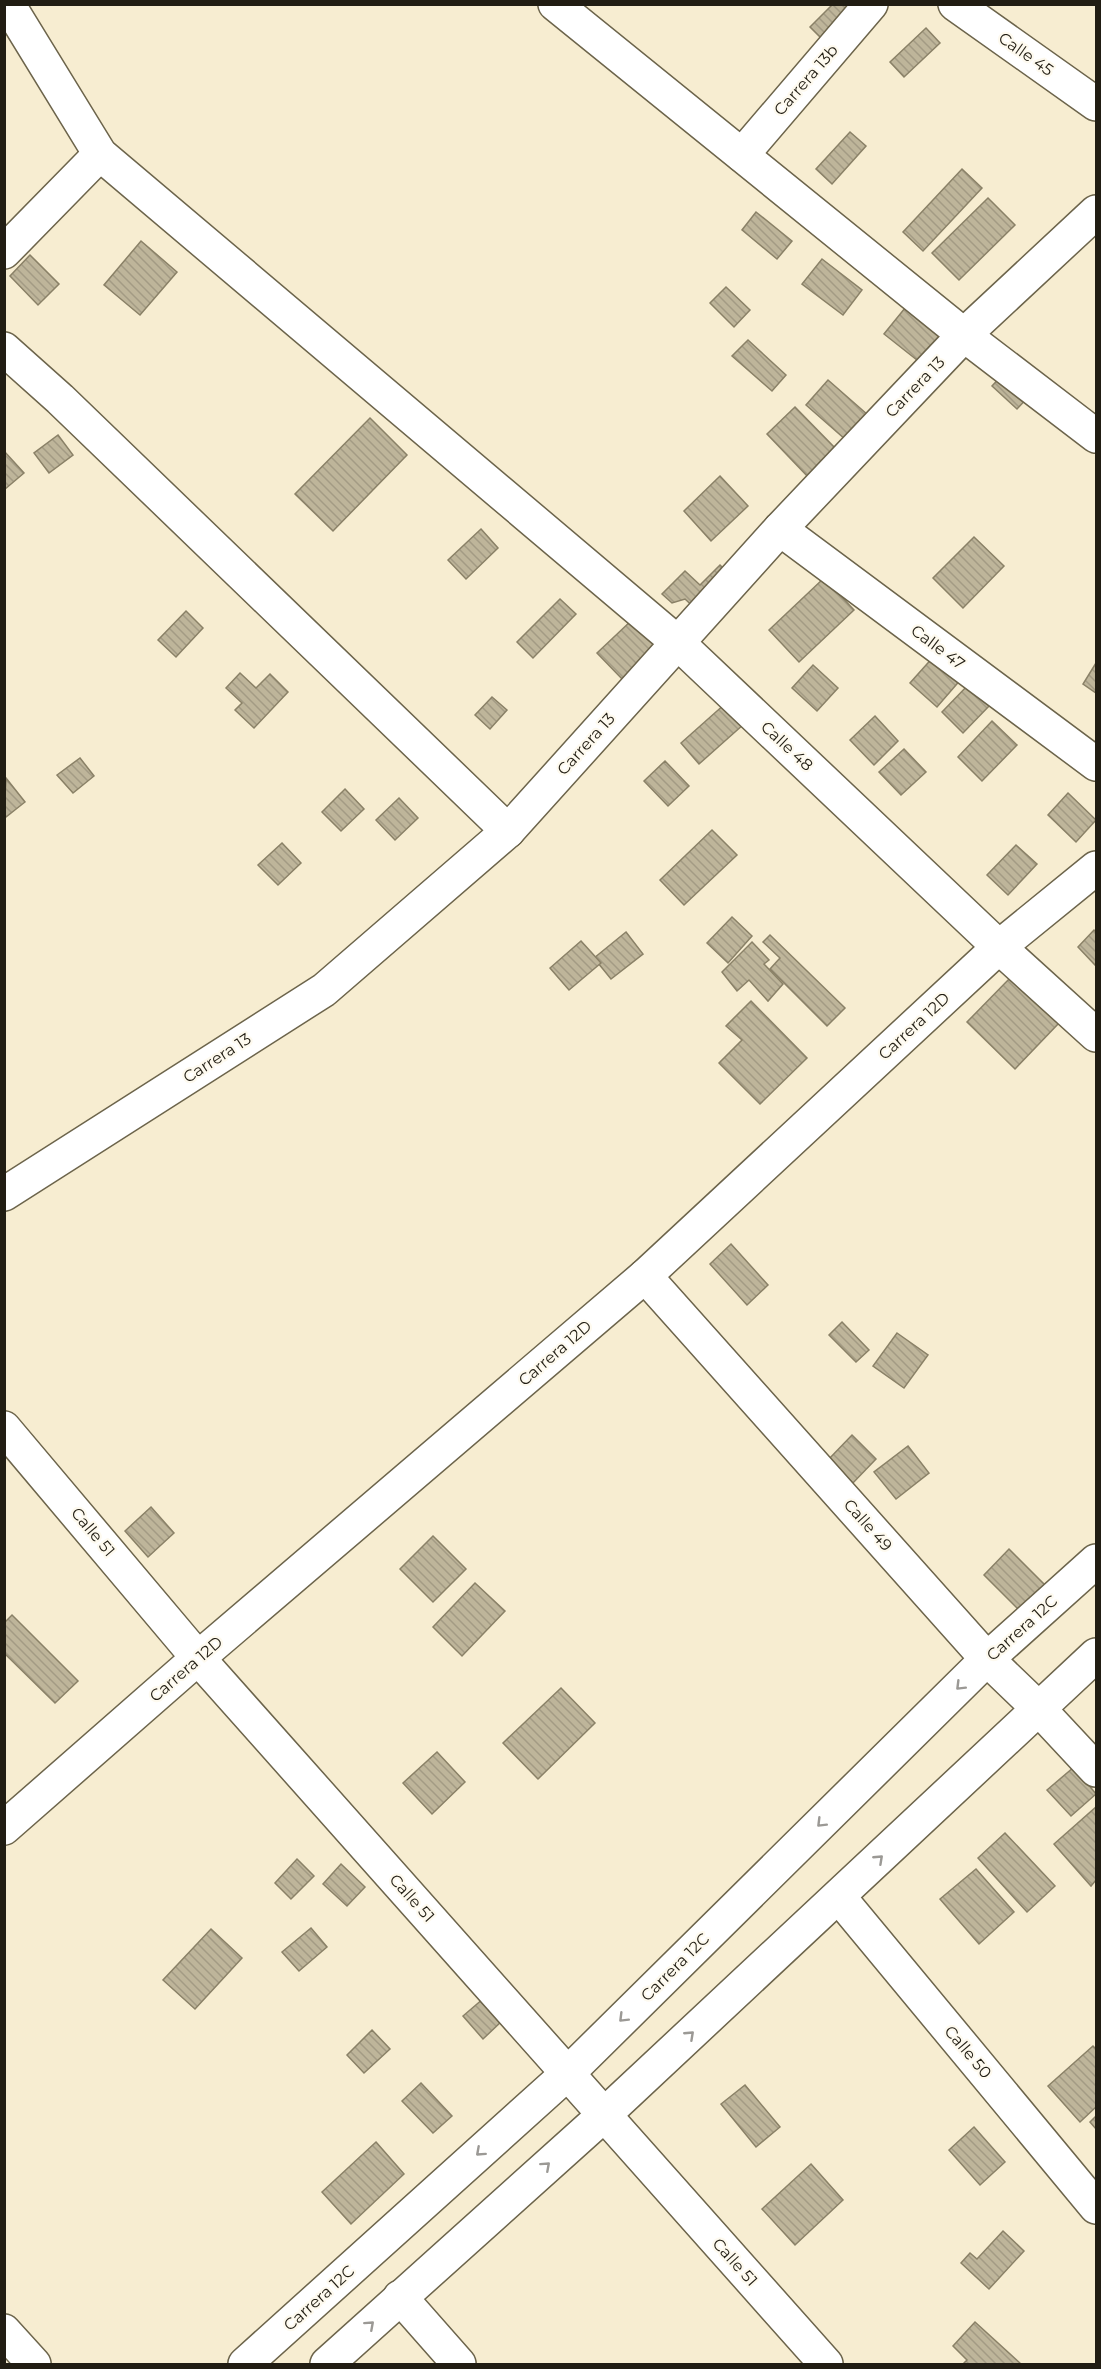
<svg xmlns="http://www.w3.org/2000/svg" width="1101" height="2369" font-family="Montserrat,sans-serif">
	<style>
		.building { fill: url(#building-back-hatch); stroke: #8a8167; stroke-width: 1.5 }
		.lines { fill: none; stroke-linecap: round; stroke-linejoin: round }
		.minor-casing { stroke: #6c644b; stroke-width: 36 }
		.minor { stroke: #fff; stroke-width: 33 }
		.oneway { stroke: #9b9995 }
		.labels { text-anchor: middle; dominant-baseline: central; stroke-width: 4.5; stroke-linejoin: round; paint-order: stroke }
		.street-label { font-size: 16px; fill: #211d13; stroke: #fefaef }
	</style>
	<defs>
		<pattern id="building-back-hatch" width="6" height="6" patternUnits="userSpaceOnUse" patternTransform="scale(1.5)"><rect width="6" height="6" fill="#beb59a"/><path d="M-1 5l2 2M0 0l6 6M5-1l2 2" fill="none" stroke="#a39b84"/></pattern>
	</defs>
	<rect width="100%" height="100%" fill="#f7edd1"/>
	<!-- building -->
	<g class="building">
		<path d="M833 4H860L823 40 810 27Z"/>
		<path d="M926 28 940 43 904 77 890 62Z"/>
		<path d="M850 132 866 146 832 184 816 169Z"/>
		<path d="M962 169 982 188 923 251 903 232Z"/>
		<path d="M988 198 1015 225 959 280 932 253Z"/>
		<path d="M756 212 792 241 777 259 742 230Z"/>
		<path d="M141 241 177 272 140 315 104 285Z"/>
		<path d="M30 255 59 284 38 305 10 276Z"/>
		<path d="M822 259 862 290 843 315 802 284Z"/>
		<path d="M726 287 750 310 734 327 710 303Z"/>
		<path d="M905 308 942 338 922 364 884 334Z"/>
		<path d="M748 340 786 375 772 391 732 356Z"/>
		<path d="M1006 371 1031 394 1017 409 992 386Z"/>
		<path d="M828 380 868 415 846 440 806 405Z"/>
		<path d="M795 407 838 451 809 478 767 434Z"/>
		<path d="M370 418 407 455 333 531 295 494Z"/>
		<path d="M58 435 73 455 49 473 34 453Z"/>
		<path d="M4 451 24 473 4 490Z"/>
		<path d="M720 476 748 506 711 541 684 511Z"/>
		<path d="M481 529 498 548 466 579 448 560Z"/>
		<path d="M974 537 1004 566 963 608 933 578Z"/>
		<path d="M720 565 732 577 699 612 685 599 672 603 662 594 685 571 700 585Z"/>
		<path d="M824 578 854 610 799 662 769 630Z"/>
		<path d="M560 599 576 614 533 658 517 642Z"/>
		<path d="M186 611 203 628 176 657 158 640Z"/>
		<path d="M633 619 660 647 624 681 597 653Z"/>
		<path d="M935 655 962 678 937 707 910 683Z"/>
		<path d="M1096 663V693L1083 684Z"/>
		<path d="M813 665 838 688 817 711 792 688Z"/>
		<path d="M240 673 256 688 270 674 288 692 254 728 235 710 242 703 226 688Z"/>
		<path d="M970 683 991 704 963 733 942 712Z"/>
		<path d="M492 697 507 710 490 729 475 715Z"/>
		<path d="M726 703 744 724 699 764 681 743Z"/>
		<path d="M875 716 898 741 874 765 850 740Z"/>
		<path d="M992 721 1017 745 982 781 958 757Z"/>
		<path d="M904 749 926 772 901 795 879 772Z"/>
		<path d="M80 758 94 776 73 793 57 775Z"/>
		<path d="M665 761 689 786 668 806 644 781Z"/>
		<path d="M6 778 25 802 6 817 4 815Z"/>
		<path d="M345 789 364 809 341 831 322 812Z"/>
		<path d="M1068 793 1096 820 1076 842 1048 815Z"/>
		<path d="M399 798 418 818 395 840 376 820Z"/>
		<path d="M712 830 737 855 684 905 660 880Z"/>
		<path d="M282 843 301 863 278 885 258 865Z"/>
		<path d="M1016 845 1037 864 1008 895 987 875Z"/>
		<path d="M732 917 752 936 728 963 707 943Z"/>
		<path d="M1094 930 1096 932V966L1078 947Z"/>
		<path d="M626 932 643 954 611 979 594 958Z"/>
		<path d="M770 935 845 1008 827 1026 770 969 780 958 763 942Z"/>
		<path d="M581 941 601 963 569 990 550 968Z"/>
		<path d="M752 942 769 960 764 964 783 984 768 1001 749 980 737 991 722 972Z"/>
		<path d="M1011 977 1059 1023 1015 1069 967 1022Z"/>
		<path d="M751 1001 807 1058 760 1104 719 1063 742 1040 726 1026Z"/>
		<path d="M731 1244 768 1285 747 1305 710 1264Z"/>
		<path d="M842 1322 869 1350 856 1362 829 1335Z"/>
		<path d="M897 1333 928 1355 904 1388 873 1366Z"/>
		<path d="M852 1435 876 1459 851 1485 827 1461Z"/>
		<path d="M908 1446 929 1473 896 1499 874 1472Z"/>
		<path d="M151 1507 174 1533 148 1557 125 1531Z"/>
		<path d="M433 1536 466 1569 433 1602 400 1569Z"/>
		<path d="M1009 1549 1050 1590 1025 1616 984 1575Z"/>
		<path d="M475 1583 505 1611 462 1656 433 1627Z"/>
		<path d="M12 1615 78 1681 55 1703 4 1653V1623Z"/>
		<path d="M561 1688 595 1723 538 1779 503 1743Z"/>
		<path d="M437 1752 465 1782 432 1814 403 1783Z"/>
		<path d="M1074 1767 1096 1794 1071 1816 1047 1790Z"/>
		<path d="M1096 1807V1880L1091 1886 1054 1844Z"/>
		<path d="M1005 1833 1055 1886 1027 1912 978 1858Z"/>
		<path d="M297 1859 314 1876 291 1899 275 1883Z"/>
		<path d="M341 1864 365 1887 347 1906 323 1884Z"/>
		<path d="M976 1869 1014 1912 979 1944 940 1899Z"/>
		<path d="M311 1928 327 1947 299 1971 282 1952Z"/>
		<path d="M211 1929 242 1958 195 2009 163 1980Z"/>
		<path d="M484 1998 503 2020 483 2039 463 2016Z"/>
		<path d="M372 2030 390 2049 364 2073 347 2055Z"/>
		<path d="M1093 2046 1096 2049V2107L1080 2122 1048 2086Z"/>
		<path d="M421 2083 452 2116 433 2133 402 2101Z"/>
		<path d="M745 2085 780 2127 756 2147 721 2104Z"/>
		<path d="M1096 2116V2129L1090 2122Z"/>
		<path d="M974 2127 1005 2162 980 2185 949 2150Z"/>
		<path d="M376 2142 404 2174 351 2224 322 2192Z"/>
		<path d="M811 2164 843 2200 795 2245 762 2209Z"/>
		<path d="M1003 2231 1024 2251 989 2289 961 2263 970 2253 977 2259Z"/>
		<path d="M975 2322 1021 2364H963L967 2360 953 2346Z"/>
	</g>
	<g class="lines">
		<!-- minor casing -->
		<g class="minor-casing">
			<g id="minor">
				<path d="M8 4 100 154 677 642 999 947 1096 1035"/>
				<path d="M555 4 964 335 1096 436"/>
				<path d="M955 4 1096 104"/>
				<path d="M742 155 871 4"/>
				<path d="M4 252 100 154"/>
				<path d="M4 349 60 399 508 831"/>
				<path d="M780 529 1096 764"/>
				<path d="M4 1194 324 990 508 831 780 529 964 335 1096 212"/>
				<path d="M645 1276 987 1659 1039 1709 1096 1770"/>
				<path d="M4 1428 198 1658 826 2364"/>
				<path d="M4 1828 198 1658 645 1276 999 947 1096 868"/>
				<path d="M839 1897 1096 2207"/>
				<path d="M400 2297 459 2364"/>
				<path d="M4 2331 34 2364"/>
				<path d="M245 2364 568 2073 987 1659 1096 1561"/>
				<path d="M327 2364 604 2115 1096 1655"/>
			</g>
		</g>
		<!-- minor -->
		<use href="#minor" class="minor"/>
	</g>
	<!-- one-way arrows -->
	<defs><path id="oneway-chevron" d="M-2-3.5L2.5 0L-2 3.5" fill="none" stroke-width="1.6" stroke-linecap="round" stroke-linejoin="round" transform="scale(1.5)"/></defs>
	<g class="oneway">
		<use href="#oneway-chevron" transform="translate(960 1686) rotate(135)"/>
		<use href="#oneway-chevron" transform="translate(821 1823) rotate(135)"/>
		<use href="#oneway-chevron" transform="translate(879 1859) rotate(-43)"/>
		<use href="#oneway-chevron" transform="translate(623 2018) rotate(135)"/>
		<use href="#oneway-chevron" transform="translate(690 2035) rotate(-43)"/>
		<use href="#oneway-chevron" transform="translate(480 2152) rotate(138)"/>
		<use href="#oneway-chevron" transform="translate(546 2166) rotate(-42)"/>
		<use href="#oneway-chevron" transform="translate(370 2325) rotate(-42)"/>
	</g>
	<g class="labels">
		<!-- street labels -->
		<g class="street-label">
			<text transform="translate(1026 54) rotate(35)">Calle 45</text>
			<text transform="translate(806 80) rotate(-49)">Carrera 13b</text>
			<text transform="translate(915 387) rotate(-46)">Carrera 13</text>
			<text transform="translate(938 647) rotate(37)">Calle 47</text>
			<text transform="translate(586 744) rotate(-48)">Carrera 13</text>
			<text transform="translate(787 746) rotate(43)">Calle 48</text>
			<text transform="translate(914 1026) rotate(-43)">Carrera 12D</text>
			<text transform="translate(217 1058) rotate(-33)">Carrera 13</text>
			<text transform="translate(555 1353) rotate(-41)">Carrera 12D</text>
			<text transform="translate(868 1525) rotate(48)">Calle 49</text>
			<text transform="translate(93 1532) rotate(50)">Calle 51</text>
			<text transform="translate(1022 1628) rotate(-42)">Carrera 12C</text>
			<text transform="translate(186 1669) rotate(-41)">Carrera 12D</text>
			<text transform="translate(412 1898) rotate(48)">Calle 51</text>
			<text transform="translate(675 1967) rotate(-45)">Carrera 12C</text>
			<text transform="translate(968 2052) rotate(50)">Calle 50</text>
			<text transform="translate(735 2262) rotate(48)">Calle 51</text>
			<text transform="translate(319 2298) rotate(-42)">Carrera 12C</text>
		</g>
	</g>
	<!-- border -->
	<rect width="1101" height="2369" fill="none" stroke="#211d13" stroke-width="12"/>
</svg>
